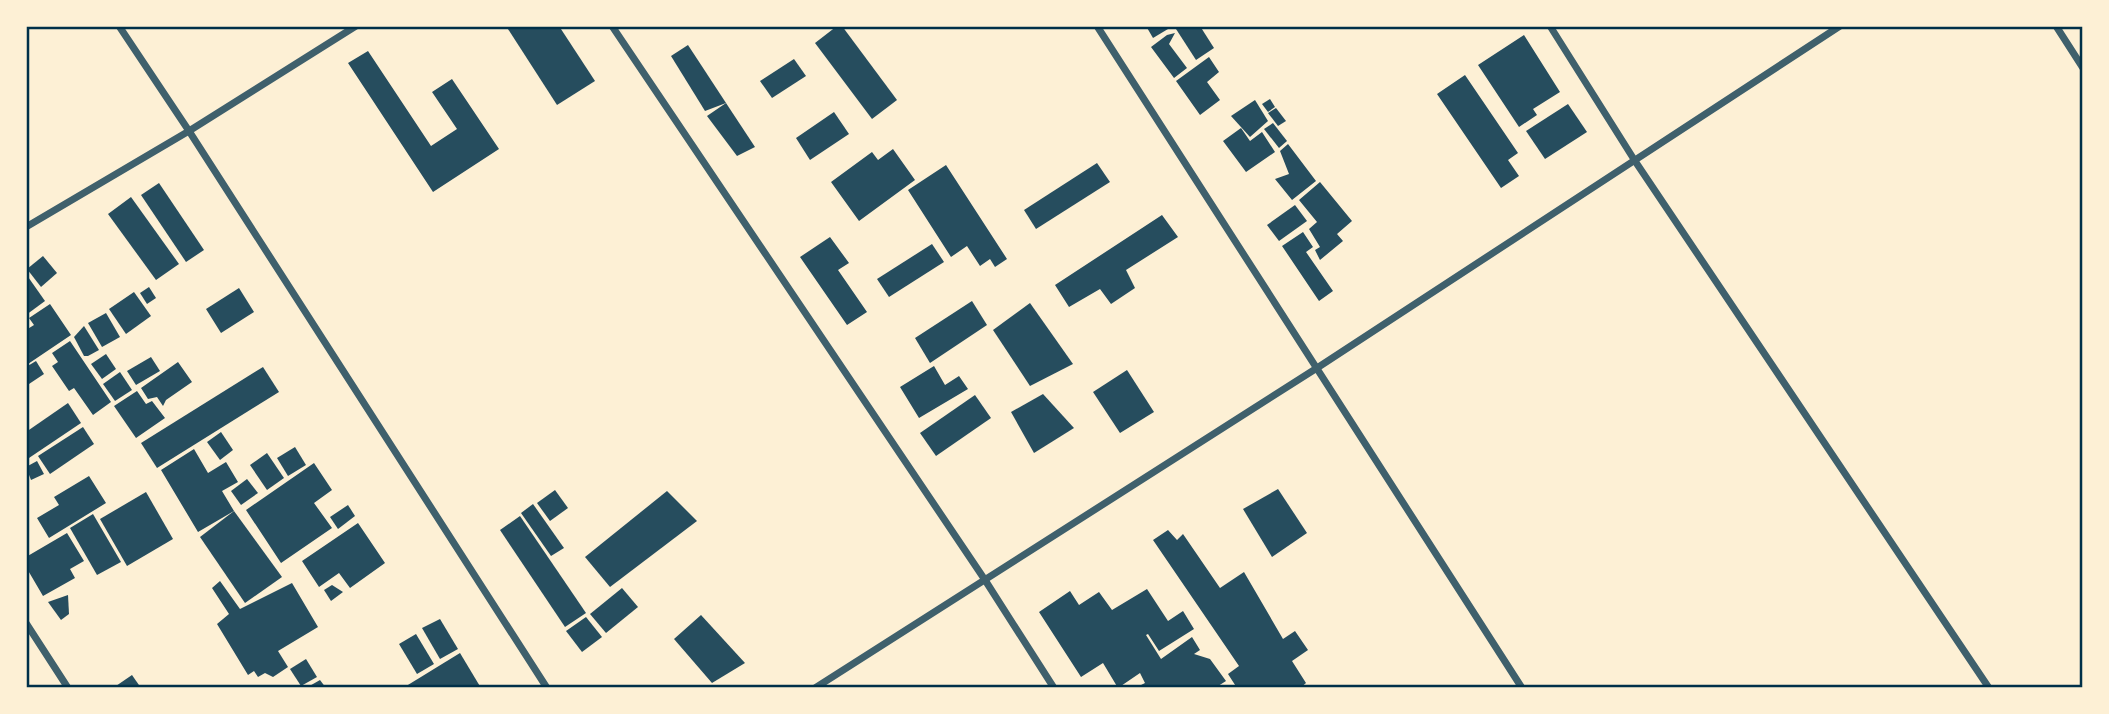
<svg xmlns="http://www.w3.org/2000/svg" width="2109" height="714" font-family="Rubik,sans-serif">
	<style>
		.building { fill: #264d5e }
		.lines { fill: none; stroke-linecap: round; stroke-linejoin: round }
		.minor { stroke: #3f606c; stroke-width: 7 }
		.neatline { fill: none; stroke: #003049; stroke-width: 2.5 }
	</style>
	<rect width="100%" height="100%" fill="#fdf0d5"/>
	<!-- building -->
	<g class="building">
		<path d="M506 26H559L595 81 557 105Z"/>
		<path d="M837 26H842L897 100 872 119 815 43Z"/>
		<path d="M1146 26H1173L1153 38Z"/>
		<path d="M1181 26H1200L1214 48 1196 60 1176 29Z"/>
		<path d="M1175 33 1169 44 1187 68 1174 78 1151 47 1167 35Z"/>
		<path d="M1524 35 1560 92 1533 109 1537 115 1519 127 1478 65Z"/>
		<path d="M688 45 726 103 705 111 671 56Z"/>
		<path d="M368 51 431 146 457 129 432 92 452 79 499 149 433 192 348 63Z"/>
		<path d="M1209 57 1219 72 1207 82 1220 100 1200 115 1176 81Z"/>
		<path d="M794 59 806 76 772 98 760 81Z"/>
		<path d="M1465 75 1518 153 1508 160 1519 176 1501 188 1437 94Z"/>
		<path d="M1270 99 1275 107 1268 112 1262 104Z"/>
		<path d="M1255 100 1268 121 1250 137 1231 116Z"/>
		<path d="M726 103 755 147 737 156 707 116Z"/>
		<path d="M1568 104 1587 132 1545 159 1526 131Z"/>
		<path d="M1276 108 1286 121 1278 126 1268 113Z"/>
		<path d="M834 112 849 134 810 160 796 138Z"/>
		<path d="M1273 123 1287 141 1279 148 1264 129Z"/>
		<path d="M1241 128 1250 141 1262 132 1275 152 1246 172 1223 141Z"/>
		<path d="M1288 144 1316 181 1292 200 1275 179 1289 174 1280 151Z"/>
		<path d="M893 149 915 180 859 221 831 182 872 152 878 160Z"/>
		<path d="M1097 163 1110 182 1036 229 1024 210Z"/>
		<path d="M946 165 1007 259 995 267 990 259 980 266 967 246 951 257 908 190Z"/>
		<path d="M1320 182 1352 221 1337 234 1343 241 1320 260 1315 250 1320 247 1309 229 1317 222 1299 200Z"/>
		<path d="M159 183 204 250 186 262 141 195Z"/>
		<path d="M131 197 179 264 156 280 108 214Z"/>
		<path d="M1295 205 1307 221 1279 241 1267 225Z"/>
		<path d="M1162 215 1178 237 1126 270 1135 288 1111 304 1100 289 1069 307 1055 285Z"/>
		<path d="M1303 232 1313 247 1306 252 1333 291 1319 301 1282 246Z"/>
		<path d="M830 237 849 263 838 270 867 312 847 325 800 257Z"/>
		<path d="M932 244 944 262 889 297 877 279Z"/>
		<path d="M43 256 57 273 41 287 27 269Z"/>
		<path d="M26 274 45 301 26 315Z"/>
		<path d="M149 287 156 298 147 304 140 293Z"/>
		<path d="M239 288 254 312 221 333 206 309Z"/>
		<path d="M134 292 151 316 126 334 109 309Z"/>
		<path d="M972 301 987 325 930 363 915 338Z"/>
		<path d="M1030 303 1073 364 1030 386 993 330Z"/>
		<path d="M50 304 71 335 28 364 26 330 34 325 29 318Z"/>
		<path d="M106 313 120 337 102 347 88 323Z"/>
		<path d="M84 326 99 350 88 356H84L74 337Z"/>
		<path d="M70 341 111 402 93 415 74 388 69 391 52 366 58 362 52 353Z"/>
		<path d="M106 354 116 369 102 379 91 364Z"/>
		<path d="M151 357 160 371 136 385 127 371Z"/>
		<path d="M36 361 44 374 26 386V367Z"/>
		<path d="M178 362 192 382 166 400 163 406 157 397 148 399 141 388Z"/>
		<path d="M934 366 945 385 959 376 968 389 919 418 900 387Z"/>
		<path d="M263 367 279 392 157 468 141 443Z"/>
		<path d="M1127 370 1154 412 1120 433 1093 392Z"/>
		<path d="M120 372 132 390 115 401 103 384Z"/>
		<path d="M137 391 146 404 152 401 165 418 136 438 114 406Z"/>
		<path d="M1043 394 1074 428 1034 453 1011 412Z"/>
		<path d="M975 395 991 418 936 456 920 433Z"/>
		<path d="M68 403 81 423 26 460V432Z"/>
		<path d="M83 427 94 444 50 474 38 456Z"/>
		<path d="M221 432 233 450 220 460 207 442Z"/>
		<path d="M295 447 306 465 288 476 277 458Z"/>
		<path d="M194 449 208 473 226 462 238 482 222 491 234 511 198 532 161 470Z"/>
		<path d="M267 453 284 478 267 490 250 465Z"/>
		<path d="M37 461 44 474 31 480 26 467Z"/>
		<path d="M314 463 332 490 314 503 332 528 281 563 246 510Z"/>
		<path d="M89 476 106 503 49 538 37 518 59 505 54 497Z"/>
		<path d="M247 479 258 493 241 505 231 491Z"/>
		<path d="M1278 489 1307 533 1272 557 1243 509Z"/>
		<path d="M555 490 568 508 550 521 537 503Z"/>
		<path d="M667 491 697 521 610 587 585 557Z"/>
		<path d="M146 492 173 539 127 566 100 519Z"/>
		<path d="M533 504 564 548 551 556 521 513Z"/>
		<path d="M348 505 355 516 338 529 330 517Z"/>
		<path d="M234 511 282 577 245 603 200 537Z"/>
		<path d="M93 514 121 562 97 575 70 528Z"/>
		<path d="M520 516 586 613 565 627 500 530Z"/>
		<path d="M358 523 385 563 350 588 339 573 319 587 302 561Z"/>
		<path d="M1168 530 1177 540 1183 534 1220 588 1244 572 1283 639 1295 631 1308 650 1292 661 1306 683 1300 688H1237L1228 674 1239 666 1153 540Z"/>
		<path d="M67 533 84 561 70 569 75 578 43 596 26 567V557Z"/>
		<path d="M220 581 240 609 292 583 318 627 278 651 288 667 273 677 265 673 258 677 254 671 248 675 217 624 229 614 212 588Z"/>
		<path d="M332 585 343 592 331 601 324 590Z"/>
		<path d="M622 588 638 607 606 633 590 614Z"/>
		<path d="M1147 589 1168 621 1183 611 1194 629 1159 651 1148 634 1146 635 1161 659 1192 637 1200 650 1194 654 1210 659 1226 681 1215 688H1135L1145 683 1140 673 1118 688 1103 663 1081 677 1039 612 1070 591 1079 605 1099 592 1112 610Z"/>
		<path d="M68 595 69 614 61 620 48 602Z"/>
		<path d="M701 615 745 663 712 683 674 639Z"/>
		<path d="M586 617 602 637 582 652 566 631Z"/>
		<path d="M440 619 458 649 440 659 422 628Z"/>
		<path d="M416 634 434 664 417 674 399 644Z"/>
		<path d="M460 653 481 688H403Z"/>
		<path d="M306 659 317 677 301 686 290 669Z"/>
		<path d="M132 675 141 688H113Z"/>
		<path d="M320 680 326 688H306Z"/>
	</g>
	<g class="lines">
		<!-- minor -->
		<g class="minor">
			<path d="M119 26 189 131 547 688"/>
			<path d="M612 26 985 580 1054 688"/>
			<path d="M1097 26 1522 688"/>
			<path d="M1550 26 1635 161 1989 688"/>
			<path d="M2056 26 2083 68"/>
			<path d="M26 227 189 131 356 26"/>
			<path d="M26 623 68 688"/>
			<path d="M815 688 1317 368 1840 26"/>
		</g>
	</g>
	<!-- border -->
	<rect width="2109" height="714" fill="none" stroke="#fdf0d5" stroke-width="56"/>
	<rect x="28" y="28" width="2053" height="658" class="neatline"/>
</svg>
